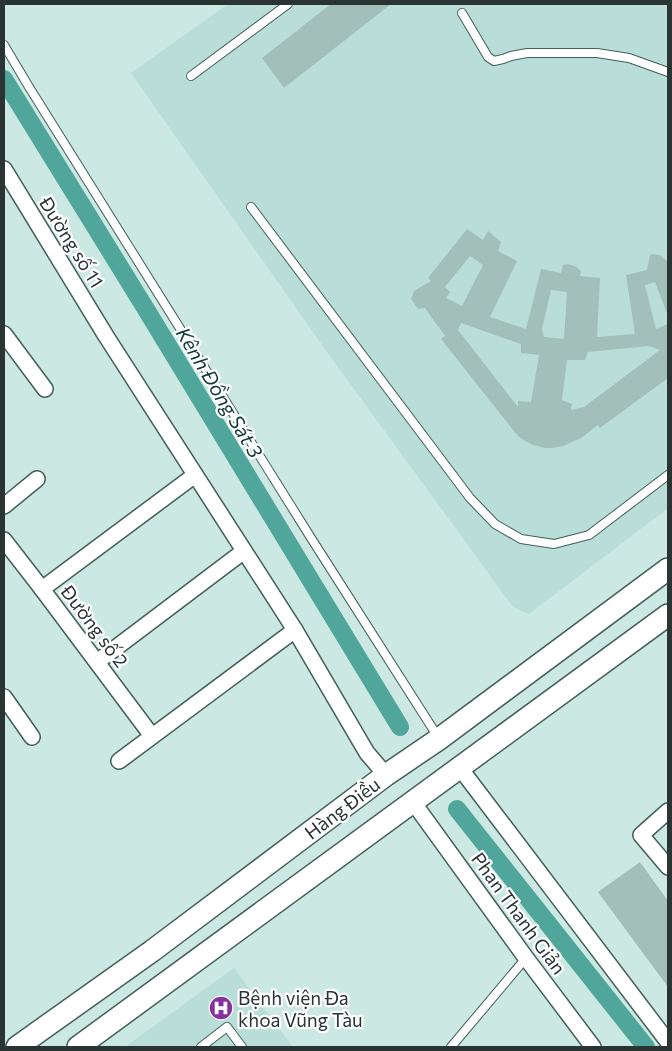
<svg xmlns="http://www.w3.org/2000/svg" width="672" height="1051" font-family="Commissioner,sans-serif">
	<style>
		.built { fill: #b8ded7 }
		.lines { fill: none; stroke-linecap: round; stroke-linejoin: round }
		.canal { stroke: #50a69a; stroke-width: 18 }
		.building { fill: #a3bfba; fill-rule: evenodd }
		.lane-casing { stroke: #445e59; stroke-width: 10 }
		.street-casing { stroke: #445e59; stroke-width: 18 }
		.secondary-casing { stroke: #445e59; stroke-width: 24 }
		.lane { stroke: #fff; stroke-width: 8 }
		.street { stroke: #fff; stroke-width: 15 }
		.secondary { stroke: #fff; stroke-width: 21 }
		.labels { text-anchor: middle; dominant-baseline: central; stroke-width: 4.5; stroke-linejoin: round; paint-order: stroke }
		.street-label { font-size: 19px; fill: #2a3533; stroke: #fff }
		.poi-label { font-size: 19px; fill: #2a3533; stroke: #fff; text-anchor: start }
		.water-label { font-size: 20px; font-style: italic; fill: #133c36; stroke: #fff }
	</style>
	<rect width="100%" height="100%" fill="#cbe8e2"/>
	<!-- built -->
	<g class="built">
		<path d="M228 4H668V508L529 614 513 607 327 352 131 73Z"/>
		<path d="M234 968 293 1047H125Z"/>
	</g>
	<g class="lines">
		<!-- canal -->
		<g class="canal">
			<path d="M4 79 144 306 400 727"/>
			<path d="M457 809 646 1047"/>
		</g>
	</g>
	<!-- building -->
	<g class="building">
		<path d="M331 4H391L284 88 262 58Z"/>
		<path d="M467 229 483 240 488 231 501 242 498 251 517 261 490 317 526 329 541 269 561 273 563 265 567 264 575 266 581 271 580 276 600 278 597 337 635 334 626 275 647 270 650 255 653 254 660 255 668 262V316L655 282 645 285 656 329 668 324V378L600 428 598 425 581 438 563 446 552 448H545L533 445 525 441 518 436 441 339 445 336 425 308 418 309 411 299 414 291 431 281 428 278ZM470 256 483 265 462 306 446 298 450 292 445 287ZM551 290 567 292 564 339 544 337 542 329ZM461 323 521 344V353L539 355 531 402 518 401V407L458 330ZM649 346 660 350 584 407 571 410 572 404 562 400 567 360H585L588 352Z"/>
		<path d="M640 862 668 901V987L598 892Z"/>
	</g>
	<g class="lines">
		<!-- lane casing -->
		<g class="lane-casing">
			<g id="lane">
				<path d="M462 13 488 57 494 61 503 59 511 56 527 53H597L629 58 668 72"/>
				<path d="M4 45 29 87 311 538 438 737"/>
				<path d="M191 76 288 4"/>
				<path d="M251 207 470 498 495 524 521 539 554 544 589 535 668 475"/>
				<path d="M201 1047 227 1027 242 1047"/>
				<path d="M451 1047 526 958"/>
			</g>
		</g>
		<!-- street casing -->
		<g class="street-casing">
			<g id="street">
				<path d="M4 169 106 336 295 630 367 753 386 775"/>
				<path d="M4 334 45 389"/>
				<path d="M4 506 37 479"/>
				<path d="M4 540 42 589 152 736"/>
				<path d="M42 589 195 475"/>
				<path d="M97 662 244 551"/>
				<path d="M4 697 32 737"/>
				<path d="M119 761 295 630"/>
				<path d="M460 768 668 1042"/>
				<path d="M413 802 526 958 593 1047"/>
				<path d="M668 811 641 835 668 867"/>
			</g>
		</g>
		<!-- secondary casing -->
		<g class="secondary-casing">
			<g id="secondary">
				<path d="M17 1047 152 951 386 775 439 739 668 569"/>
				<path d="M78 1047 668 615"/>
			</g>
		</g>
		<!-- lane -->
		<use href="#lane" class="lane"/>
		<!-- street -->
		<use href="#street" class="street"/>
		<!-- secondary -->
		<use href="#secondary" class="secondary"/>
	</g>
	<!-- icons -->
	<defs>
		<g id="hospital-disc" transform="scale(1.25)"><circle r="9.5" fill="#8432a2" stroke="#fff"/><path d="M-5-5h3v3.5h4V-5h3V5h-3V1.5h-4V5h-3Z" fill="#fff"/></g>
	</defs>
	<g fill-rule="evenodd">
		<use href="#hospital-disc" x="221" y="1008"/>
	</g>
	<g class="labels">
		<!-- street labels -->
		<g class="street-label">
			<text transform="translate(72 242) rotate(58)">Đường số 11</text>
			<text transform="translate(95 626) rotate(53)">Đường số 2</text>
			<text transform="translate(342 808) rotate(-37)">Hàng Điều</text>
			<text transform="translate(519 913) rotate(54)">Phan Thanh Giản</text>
		</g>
		<!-- poi labels -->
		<g class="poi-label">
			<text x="238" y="997">Bệnh viện Đa<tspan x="238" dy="22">khoa Vũng Tàu</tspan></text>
		</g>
		<!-- water labels -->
		<g class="water-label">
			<text transform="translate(220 392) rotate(59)">Kênh Đồng Sát 3</text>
		</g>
	</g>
	<!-- border -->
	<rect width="672" height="1051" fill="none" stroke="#2a3533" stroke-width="10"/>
</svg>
